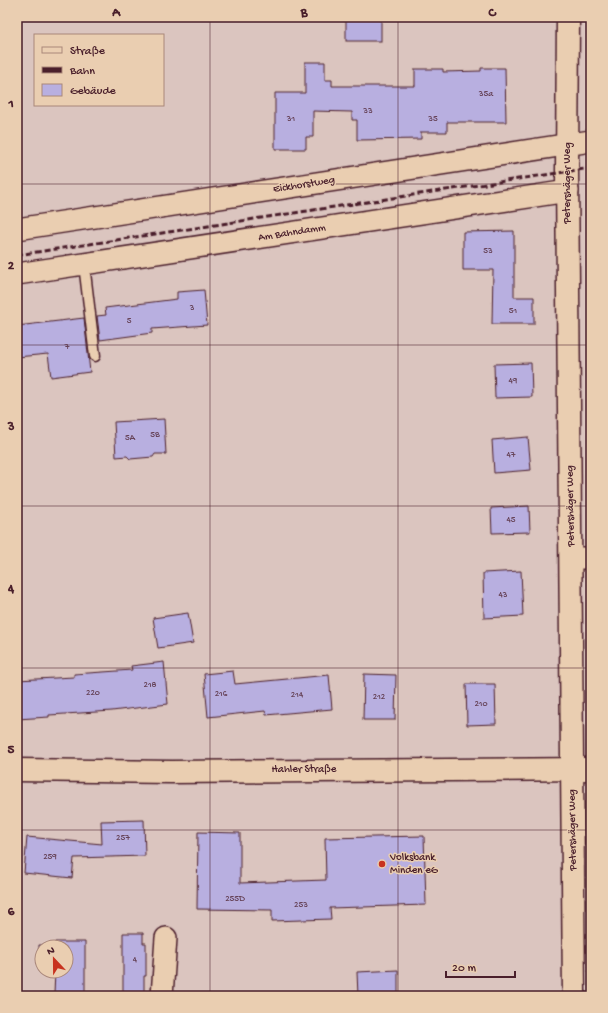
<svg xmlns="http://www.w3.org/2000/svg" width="608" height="1013" font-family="'Gochi Hand',sans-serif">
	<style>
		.building { fill: #b8afe0; stroke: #4a1f2b }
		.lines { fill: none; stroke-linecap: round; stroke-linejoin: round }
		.lane-casing { stroke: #4a1f2b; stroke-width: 13 }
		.street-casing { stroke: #4a1f2b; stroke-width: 24 }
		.secondary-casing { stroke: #4a1f2b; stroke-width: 25 }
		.lane { stroke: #eaceb1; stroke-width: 10 }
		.street { stroke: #eaceb1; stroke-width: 21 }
		.secondary { stroke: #eaceb1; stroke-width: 22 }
		.rail { stroke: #4a1f2b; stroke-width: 3; stroke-dasharray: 6 3; stroke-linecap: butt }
		.grid { fill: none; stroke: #4a1f2b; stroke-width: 1; stroke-opacity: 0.55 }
		.poi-dot { fill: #c8321e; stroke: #eaceb1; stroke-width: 1.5 }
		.labels { text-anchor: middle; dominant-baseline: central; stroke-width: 3; stroke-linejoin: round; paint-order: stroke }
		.number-label { font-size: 9px; fill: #664358 }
		.street-label { font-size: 11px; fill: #4a1f2b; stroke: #eaceb1 }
		.poi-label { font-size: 11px; fill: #4a1f2b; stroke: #eaceb1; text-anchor: start }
		.neatline { fill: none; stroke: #4a1f2b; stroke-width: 1.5 }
		.grid-label { font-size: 13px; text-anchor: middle; font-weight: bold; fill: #4a1f2b }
	</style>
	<rect width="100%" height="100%" fill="#dbc5bf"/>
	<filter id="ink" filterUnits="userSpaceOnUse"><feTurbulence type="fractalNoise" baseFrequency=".025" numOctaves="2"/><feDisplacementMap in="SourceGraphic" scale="8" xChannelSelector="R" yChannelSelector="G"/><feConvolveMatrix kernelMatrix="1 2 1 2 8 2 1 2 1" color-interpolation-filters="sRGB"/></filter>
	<g filter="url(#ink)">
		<!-- building -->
		<g class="building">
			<rect x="346" y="17" width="35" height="24"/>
			<path d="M305 62H325V80H332V86H415V69H443V72L481 71V68H505L506 122H447V132H421V139L357 140V120H352V112L313 111V137H306V149H275V93H305Z"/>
			<path d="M514 231V297H534V324H492L493 270H463V232Z"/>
			<path d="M204 290 207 325 152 329V333L100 340 97 316 106 315 105 308 177 299V292Z"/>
			<path d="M84 318 90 372 51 377 48 354 17 357V326Z"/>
			<path d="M531 363 532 397 495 398 494 364Z"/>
			<path d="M164 419 166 454H155L153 457 130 459 127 456 116 457 114 422Z"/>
			<path d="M528 437 531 470 494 473 492 440Z"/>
			<path d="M529 506 530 532 492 533 491 508Z"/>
			<path d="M521 571 523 616 484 618 483 573Z"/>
			<path d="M188 613 193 643 158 648 153 618Z"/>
			<path d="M164 662 168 704 112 711 49 715V717L17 719V680L74 677V674L132 670 131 666Z"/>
			<path d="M233 671 235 684 329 675 332 709 266 715 265 711 208 717 204 674Z"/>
			<path d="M364 674 396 675 395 720H363Z"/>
			<path d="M466 684H495L496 724 467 725Z"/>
			<path d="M144 820 145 856 74 858 72 878 24 873 27 837 102 844 101 821Z"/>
			<path d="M198 832 240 833V883L326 880 325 838 424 836 426 905 330 908 331 919 272 921V910L197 909Z"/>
			<path d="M123 933H143V943H146V976H144V994H123Z"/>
			<path d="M55 942H85V994H54L55 971H66V947H42V964H39V945H55Z"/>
			<path d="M398 970V996H358L357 972Z"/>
		</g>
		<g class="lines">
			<!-- lane casing -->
			<g class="lane-casing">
				<path id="lane" d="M84 264 95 356"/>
			</g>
			<!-- street casing -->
			<g class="street-casing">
				<g id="street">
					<path d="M17 229 591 141"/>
					<path d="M17 274 568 191"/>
					<path d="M571 558H591"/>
					<path d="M162 996 166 938"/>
				</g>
			</g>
			<!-- secondary casing -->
			<g class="secondary-casing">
				<g id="secondary">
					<path d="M568 17 567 171 574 996"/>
					<path d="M17 770 172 772 591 769"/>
				</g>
			</g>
			<!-- lane -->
			<use href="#lane" class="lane"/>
			<!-- street -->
			<use href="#street" class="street"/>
			<!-- secondary -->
			<use href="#secondary" class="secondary"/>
			<!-- rail -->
			<path class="rail" d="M17 255 591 168"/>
		</g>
	</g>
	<!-- grid -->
	<path class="grid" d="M210 17V996M398 17V996M17 184H591M17 345H591M17 506H591M17 668H591M17 830H591"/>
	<!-- markers -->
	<circle class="poi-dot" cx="382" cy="864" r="4"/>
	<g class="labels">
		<!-- number labels -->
		<g class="number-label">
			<text x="486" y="94">35a</text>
			<text x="368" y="111">33</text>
			<text x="291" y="119">31</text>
			<text x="433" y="119">35</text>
			<text x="488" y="251">53</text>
			<text x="192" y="308">3</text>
			<text x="513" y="311">51</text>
			<text x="129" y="321">5</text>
			<text x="67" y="347">7</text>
			<text x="513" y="381">49</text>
			<text x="155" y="435">5B</text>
			<text x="130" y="438">5A</text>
			<text x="511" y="455">47</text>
			<text x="511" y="520">45</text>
			<text x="503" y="595">43</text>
			<text x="150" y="685">218</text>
			<text x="93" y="693">220</text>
			<text x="221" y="694">216</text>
			<text x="297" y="695">214</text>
			<text x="379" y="697">212</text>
			<text x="481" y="704">210</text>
			<text x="123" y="838">257</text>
			<text x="50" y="857">259</text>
			<text x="235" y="899">255D</text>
			<text x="301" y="905">253</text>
			<text x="135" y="960">4</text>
		</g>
		<!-- street labels -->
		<g class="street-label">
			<text transform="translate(568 183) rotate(-90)">Petershäger Weg</text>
			<text transform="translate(304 185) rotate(-9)">Eickhorstweg</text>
			<text transform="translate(292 233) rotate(-9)">Am Bahndamm</text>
			<text transform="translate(571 506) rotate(-91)">Petershäger Weg</text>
			<text x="304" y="770">Hahler Straße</text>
			<text transform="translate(573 830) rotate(-91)">Petershäger Weg</text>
		</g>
		<!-- poi labels -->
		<g class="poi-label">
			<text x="390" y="858">Volksbank<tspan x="390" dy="13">Minden eG</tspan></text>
		</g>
	</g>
	<!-- margin -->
	<rect width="608" height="1013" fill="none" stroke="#eaceb1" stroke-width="44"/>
	<!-- legend -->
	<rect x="34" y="34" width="130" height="72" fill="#eaceb1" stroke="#aa887b"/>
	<rect x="42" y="47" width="20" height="6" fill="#eaceb1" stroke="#aa887b"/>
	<text x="70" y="54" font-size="12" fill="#4a1f2b">Straße</text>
	<rect x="42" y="67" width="20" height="6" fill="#4a1f2b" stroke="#aa887b"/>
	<text x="70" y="74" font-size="12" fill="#4a1f2b">Bahn</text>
	<rect x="42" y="84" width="20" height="12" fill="#b8afe0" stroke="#aa887b"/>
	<text x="70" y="94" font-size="12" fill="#4a1f2b">Gebäude</text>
	<!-- north arrow -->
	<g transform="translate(54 959) rotate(338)"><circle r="19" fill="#eaceb1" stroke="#aa887b"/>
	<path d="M0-3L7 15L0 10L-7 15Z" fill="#c8321e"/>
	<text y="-6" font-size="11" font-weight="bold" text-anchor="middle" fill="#4a1f2b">N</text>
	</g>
	<!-- scale -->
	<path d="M446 971v6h69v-6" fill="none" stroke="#4a1f2b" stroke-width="2"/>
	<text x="452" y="971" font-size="12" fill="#4a1f2b" stroke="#eaceb1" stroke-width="3" paint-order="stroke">20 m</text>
	<rect x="22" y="22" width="564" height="969" class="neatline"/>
	<g class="grid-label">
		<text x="116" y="16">A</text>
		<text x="304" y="16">B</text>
		<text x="492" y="16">C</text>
		<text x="11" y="107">1</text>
		<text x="11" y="269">2</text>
		<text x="11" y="430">3</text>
		<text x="11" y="592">4</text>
		<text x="11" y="753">5</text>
		<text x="11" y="915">6</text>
	</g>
</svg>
